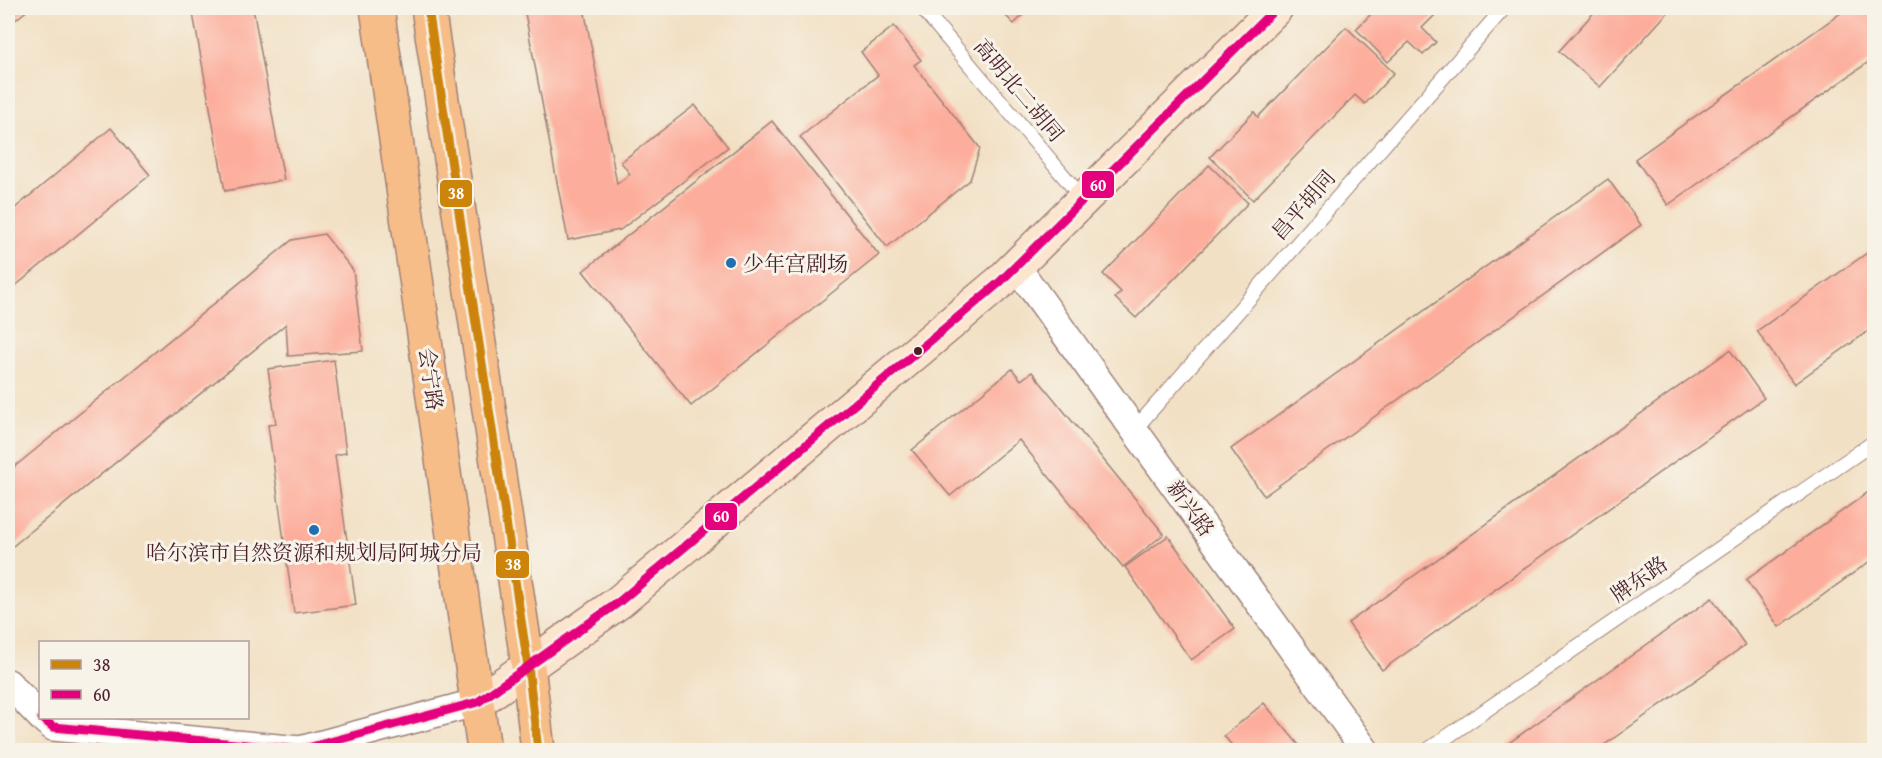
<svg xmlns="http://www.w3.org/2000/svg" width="1882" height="758" font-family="'Gentium Book Plus','Noto Serif SC',serif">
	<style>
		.building { fill: #fdad9b }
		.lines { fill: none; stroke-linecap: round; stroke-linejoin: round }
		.lane-casing { stroke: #9e8078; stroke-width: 16 }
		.street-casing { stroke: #9e8078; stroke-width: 30 }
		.secondary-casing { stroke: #9e8078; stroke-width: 36 }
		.primary-casing { stroke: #9e8078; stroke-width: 36 }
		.lane { stroke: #fff; stroke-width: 14 }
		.street { stroke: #fff; stroke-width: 27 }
		.secondary { stroke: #fce5cf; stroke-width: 33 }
		.primary { stroke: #f7bd88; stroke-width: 33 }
		.bus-1-casing { stroke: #f7f3e8; stroke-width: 14 }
		.bus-2-casing { stroke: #f7f3e8; stroke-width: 14 }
		.bus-1 { stroke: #cc840b; stroke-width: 9 }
		.bus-2 { stroke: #e5007d; stroke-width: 9 }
		.poi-dot { fill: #1f6fb2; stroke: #f7f3e8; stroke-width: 2 }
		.bus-dot { fill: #4a1f2b; stroke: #f7f3e8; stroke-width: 2 }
		.labels { text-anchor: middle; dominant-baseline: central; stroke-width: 6; stroke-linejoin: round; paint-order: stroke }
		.street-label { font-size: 21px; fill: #4a1f2b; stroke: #f7f3e8 }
		.poi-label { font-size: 21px; fill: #4a1f2b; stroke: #f7f3e8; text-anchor: start }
		.line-badge { stroke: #f7f3e8; stroke-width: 2 }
		.badge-label { font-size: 16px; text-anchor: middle; font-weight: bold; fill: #fff }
	</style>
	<rect width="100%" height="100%" fill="#f7f3e8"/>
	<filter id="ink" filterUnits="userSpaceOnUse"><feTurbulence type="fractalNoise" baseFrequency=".0167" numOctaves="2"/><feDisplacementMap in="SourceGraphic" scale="12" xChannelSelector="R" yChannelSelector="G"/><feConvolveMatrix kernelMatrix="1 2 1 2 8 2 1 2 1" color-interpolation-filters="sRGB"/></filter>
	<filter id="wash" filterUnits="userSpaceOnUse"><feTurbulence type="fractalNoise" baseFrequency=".008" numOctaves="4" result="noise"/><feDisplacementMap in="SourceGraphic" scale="24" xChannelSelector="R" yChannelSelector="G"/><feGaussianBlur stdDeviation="1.35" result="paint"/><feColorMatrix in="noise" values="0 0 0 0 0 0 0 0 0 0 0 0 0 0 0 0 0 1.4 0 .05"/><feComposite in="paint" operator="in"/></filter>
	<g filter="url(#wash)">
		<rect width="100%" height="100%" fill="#f2e0c4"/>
		<g id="blocks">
			<!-- building -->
			<g class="building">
				<path d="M8 8H30L8 26Z"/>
				<path d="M192 8H253L284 180 225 191Z"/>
				<path d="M524 8H584L617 184 630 174 621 162 695 105 728 147 620 230 568 240Z"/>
				<path d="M998 8H1030L1014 24Z"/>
				<path d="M1377 8H1442L1422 28 1436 42 1423 55 1409 42 1388 62 1356 29Z"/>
				<path d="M1598 8H1672L1600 87 1559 51Z"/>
				<path d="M1848 8H1874V58L1668 205 1635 159Z"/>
				<path d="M894 26 921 60 914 65 980 148 970 180 887 247 800 137 878 75 861 52Z"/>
				<path d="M1346 27 1394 73 1365 104 1355 95 1253 200 1210 157 1254 112 1258 117Z"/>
				<path d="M772 121 879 255 691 406 583 271Z"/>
				<path d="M111 128 150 175 8 292V214Z"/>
				<path d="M1209 165 1248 203 1136 318 1115 298 1121 292 1103 274Z"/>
				<path d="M1608 179 1641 225 1264 496 1231 449Z"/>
				<path d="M324 234 353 270 363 351 288 356 286 324 8 550V472L292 240Z"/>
				<path d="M1874 248V327L1794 384 1757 331Z"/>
				<path d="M1730 350 1764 398 1382 670 1348 623Z"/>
				<path d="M334 360 346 453 335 455 356 605 294 613 268 425 276 424 268 369Z"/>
				<path d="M1012 369 1021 380 1032 372 1164 534 1123 567 1019 440 950 496 912 450Z"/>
				<path d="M1874 488V558L1779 627 1746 580Z"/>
				<path d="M1168 536 1235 629 1191 660 1125 567Z"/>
				<path d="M1712 598 1745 645 1597 750H1499Z"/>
				<path d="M1264 703 1303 750H1236L1224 736Z"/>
			</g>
		</g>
	</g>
	<g filter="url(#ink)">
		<use href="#blocks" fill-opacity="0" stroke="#9e8078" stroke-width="1.5"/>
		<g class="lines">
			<!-- lane casing -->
			<g class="lane-casing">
				<g id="lane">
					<path d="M922 8 1083 199"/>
					<path d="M1134 430 1504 8"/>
					<path d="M1428 750 1874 442"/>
				</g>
			</g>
			<!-- street casing -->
			<g class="street-casing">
				<g id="street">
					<path d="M1016 266 1365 750"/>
					<path d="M8 683 40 716"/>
					<path d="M42 718 53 727 300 750 478 702"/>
				</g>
			</g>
			<!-- secondary casing -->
			<g class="secondary-casing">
				<path id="secondary" d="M478 702 619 602 1000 282 1276 8"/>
			</g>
			<!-- primary casing -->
			<g class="primary-casing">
				<g id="primary">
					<path d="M377 8 484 750"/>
					<path d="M428 8 528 666 538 750"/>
				</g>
			</g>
			<!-- lane -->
			<use href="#lane" class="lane"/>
			<!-- street -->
			<use href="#street" class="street"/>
			<!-- secondary -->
			<use href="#secondary" class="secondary"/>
			<!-- primary -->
			<use href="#primary" class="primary"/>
			<!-- bus-1 casing -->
			<g class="bus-1-casing">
				<path id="bus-1" d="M428 8 528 666 538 750"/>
			</g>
			<!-- bus-2 casing -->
			<g class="bus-2-casing">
				<path id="bus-2" d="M42 718 53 727 300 750 478 702 619 602 1000 282 1276 8"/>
			</g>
			<!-- bus-1 -->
			<use href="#bus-1" class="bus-1"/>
			<!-- bus-2 -->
			<use href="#bus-2" class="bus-2"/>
		</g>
	</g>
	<!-- markers -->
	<g class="poi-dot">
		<circle cx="731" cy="263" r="6"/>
		<circle cx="314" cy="530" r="6"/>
	</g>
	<circle class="bus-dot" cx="918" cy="351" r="5"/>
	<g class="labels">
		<!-- street labels -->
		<g class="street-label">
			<text transform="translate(1019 90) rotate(50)">高明北二胡同</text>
			<text transform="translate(1303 205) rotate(-49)">昌平胡同</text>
			<text transform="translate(431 379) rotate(82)">会宁路</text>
			<text transform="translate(1191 508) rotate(54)">新兴路</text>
			<text transform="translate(1639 579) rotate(-35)">牌东路</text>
		</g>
		<!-- poi labels -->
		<g class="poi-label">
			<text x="743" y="263">少年宫剧场</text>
			<text x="314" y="552" text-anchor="middle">哈尔滨市自然资源和规划局阿城分局</text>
		</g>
	</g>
	<g class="line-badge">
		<rect x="1081" y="170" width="34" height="29" rx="6" fill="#e5007d"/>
		<rect x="439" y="179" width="34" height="29" rx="6" fill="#cc840b"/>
		<rect x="704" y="502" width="34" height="29" rx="6" fill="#e5007d"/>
		<rect x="495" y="550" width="35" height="29" rx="6" fill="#cc840b"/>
	</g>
	<g class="badge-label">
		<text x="1098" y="191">60</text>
		<text x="456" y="199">38</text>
		<text x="721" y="522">60</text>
		<text x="513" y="570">38</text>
	</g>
	<!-- margin -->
	<rect width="1882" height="758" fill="none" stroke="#f7f3e8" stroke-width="30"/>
	<!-- legend -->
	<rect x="39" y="641" width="210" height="78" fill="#f7f3e8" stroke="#b29e9c" stroke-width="1.5"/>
	<rect x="51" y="660" width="30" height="9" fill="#cc840b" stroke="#b29e9c" stroke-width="1.5"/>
	<text x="93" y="671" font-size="18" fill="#4a1f2b">38</text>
	<rect x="51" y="690" width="30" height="9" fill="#e5007d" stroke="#b29e9c" stroke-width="1.5"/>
	<text x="93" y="701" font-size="18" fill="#4a1f2b">60</text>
</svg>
